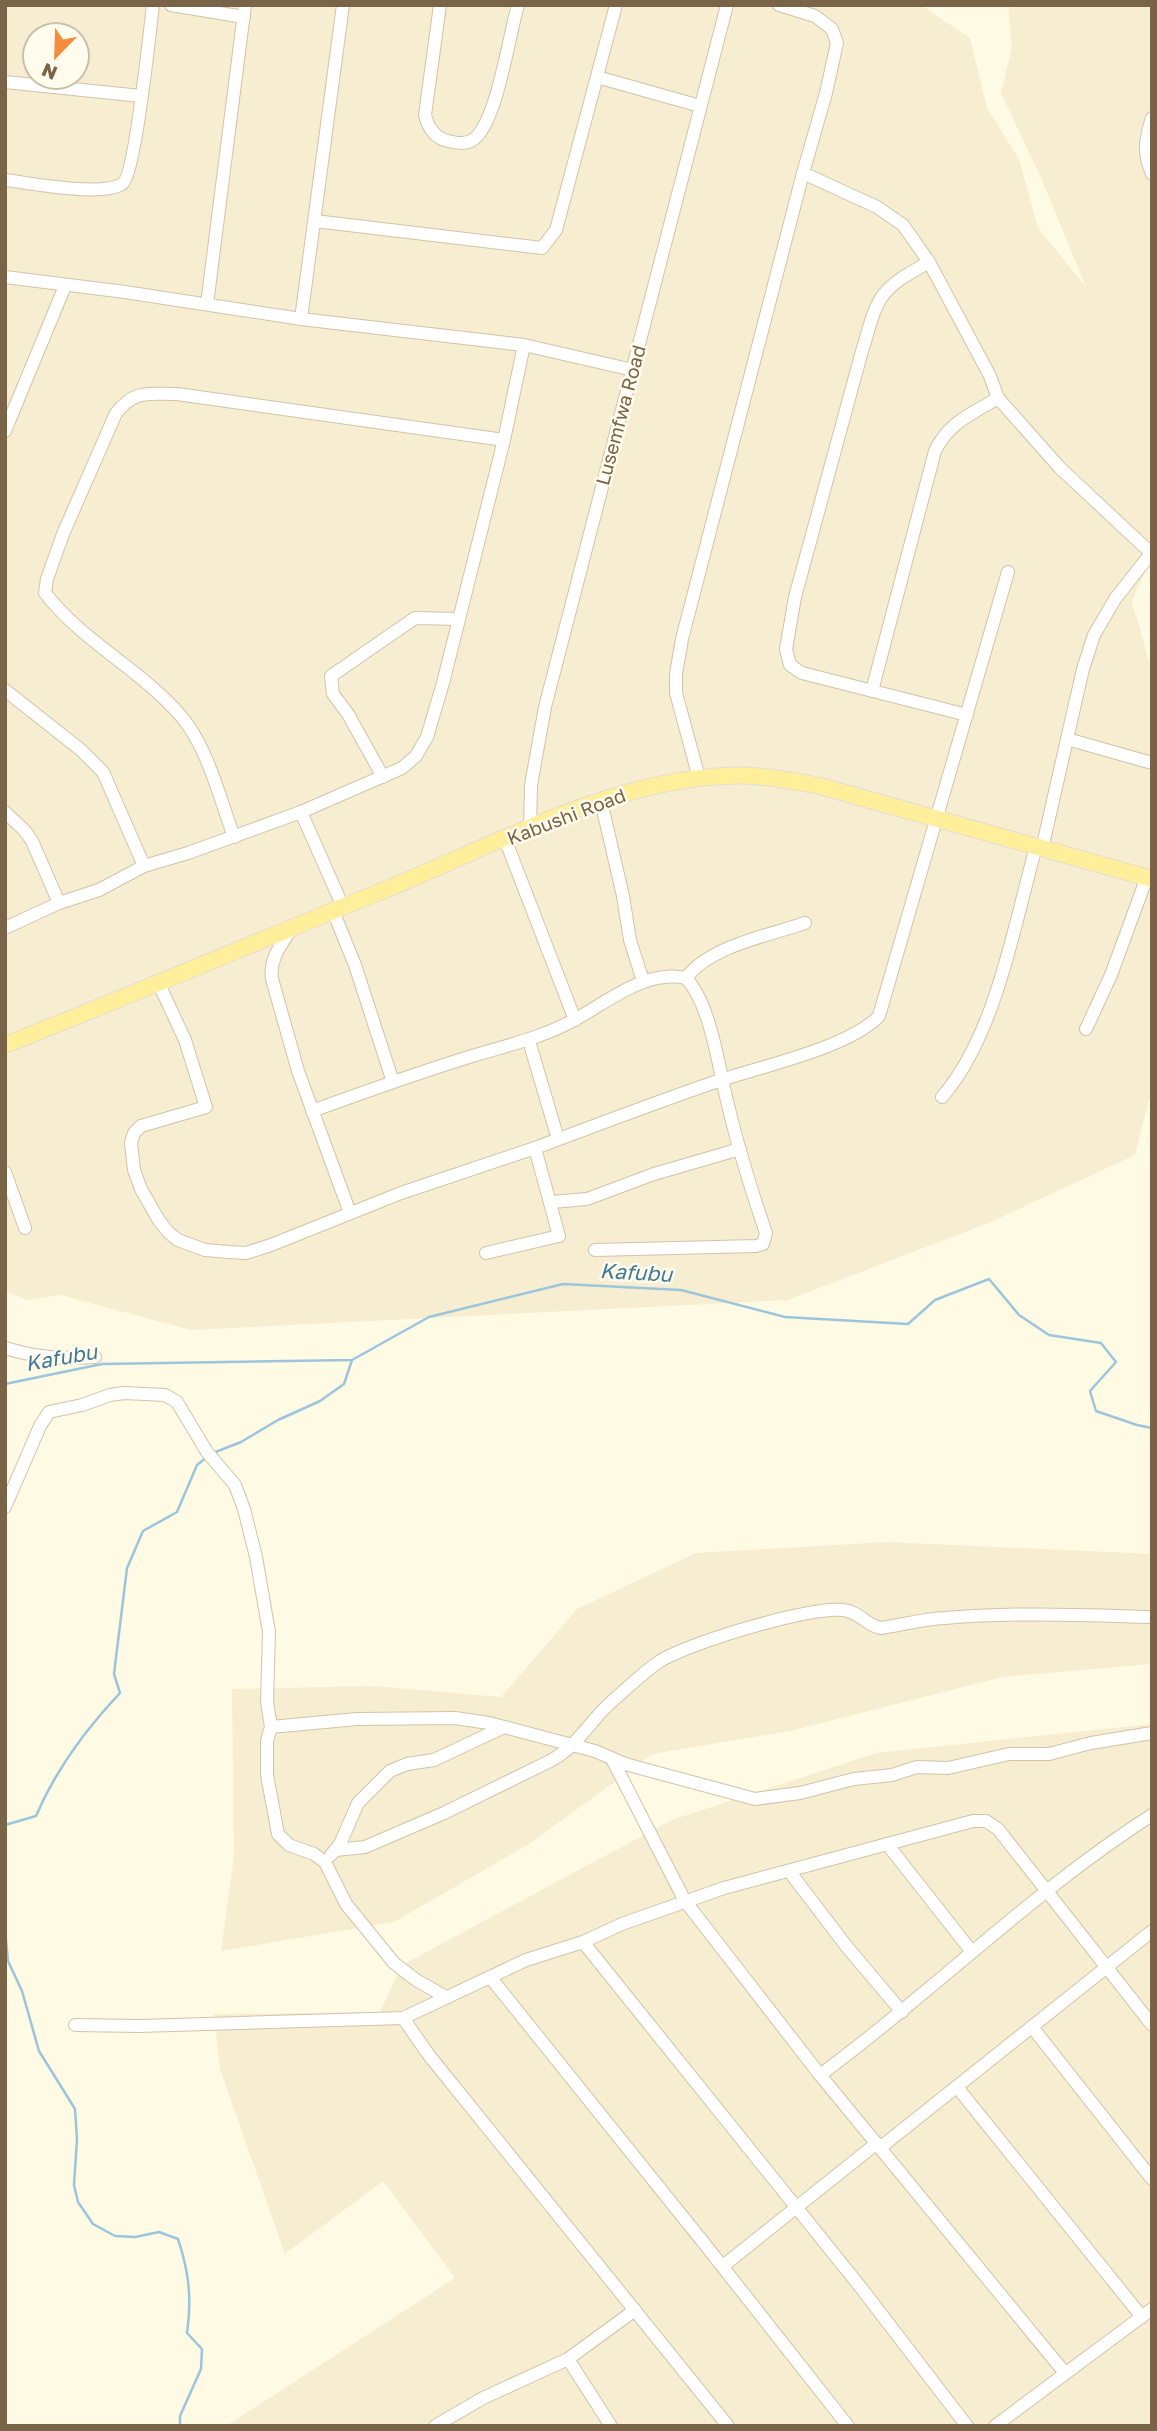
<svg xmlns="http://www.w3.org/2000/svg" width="1157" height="2431" font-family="'Golos Text',sans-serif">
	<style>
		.residential { fill: #f7eed2; fill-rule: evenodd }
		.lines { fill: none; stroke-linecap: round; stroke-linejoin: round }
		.stream { stroke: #9cc5dd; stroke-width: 2.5 }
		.minor-casing { stroke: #d1c3a9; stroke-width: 14 }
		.major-casing { stroke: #e2ddd7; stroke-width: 18 }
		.minor { stroke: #fff; stroke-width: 12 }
		.major { stroke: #ffef9b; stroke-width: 16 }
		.labels { text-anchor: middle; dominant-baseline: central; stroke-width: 5; stroke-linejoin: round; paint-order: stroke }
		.street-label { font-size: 19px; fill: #7a6447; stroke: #fffced }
		.water-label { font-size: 21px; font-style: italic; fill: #417797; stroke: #fffced }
	</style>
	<rect width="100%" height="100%" fill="#fefae4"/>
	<!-- residential -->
	<g class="residential">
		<path d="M5 5H921L970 38 987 108 1019 159 1038 228 1086 287 1041 178 1001 93 1012 47 1008 5H1152V553L1132 602 1152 671V1098L1149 1100 1135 1155 991 1222 788 1300 191 1330 60 1295 27 1300 7 1292 5 1294ZM35 35H77V77H35Z"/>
		<path d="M887 1542 1152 1554V1664L1003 1677 790 1731 653 1754 529 1844 394 1922 221 1951 234 1857 232 1689 374 1686 501 1697 577 1609 696 1553Z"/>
		<path d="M1152 1724V2426H226L455 2278 383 2181 285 2254 220 2069 214 2014 380 2012 402 1965 672 1820 876 1753Z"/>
	</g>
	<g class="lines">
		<!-- stream -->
		<g class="stream">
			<path d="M1152 1328V1329"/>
			<path d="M5 1384 102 1364 352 1360 429 1317 563 1284 681 1290 785 1317 908 1324 935 1300 989 1279 1019 1315 1049 1335 1101 1343 1116 1362 1090 1391 1096 1411 1137 1425 1152 1428"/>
			<path d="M213 1453 241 1442 278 1420 320 1401 344 1384 352 1360"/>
			<path d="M5 1825 36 1816C56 1769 85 1730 120 1693L114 1674 127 1568 143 1531 177 1512 197 1465 207 1457"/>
			<path d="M5 1930 8 1961 22 1991 39 2051 75 2109 77 2139 74 2185 78 2202 93 2224 115 2236 135 2237 159 2232 178 2239C189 2272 192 2299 187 2333L202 2349 201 2369 180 2416V2426"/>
		</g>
		<!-- minor casing -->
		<g class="minor-casing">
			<g id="minor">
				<path d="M171 5 244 17"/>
				<path d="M440 5 425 115C428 127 434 138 448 141 457 143 466 145 474 139 497 122 509 35 518 5"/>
				<path d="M597 77 700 106"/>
				<path d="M5 82 141 96"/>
				<path d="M1152 118C1145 139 1143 153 1152 174"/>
				<path d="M803 173 877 207 903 225 929 262 990 376 998 398 1060 468 1151 553"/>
				<path d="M5 180C30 183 102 197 122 184 135 176 150 29 153 5"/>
				<path d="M315 221 542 248 556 230 616 5"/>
				<path d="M929 262C914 271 895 280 884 294 872 309 868 334 862 351L795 597 786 649 790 665 802 673 967 715"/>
				<path d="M5 277 125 292 301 319 524 345 633 370"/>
				<path d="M207 304 245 5"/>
				<path d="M301 319 343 5"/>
				<path d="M5 431 65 286"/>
				<path d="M5 690 81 750 103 772 144 866"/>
				<path d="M872 691 935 451C948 423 973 413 998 398"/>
				<path d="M1067 739 1152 763"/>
				<path d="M383 777 348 714 333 694 331 676 415 618 459 619"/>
				<path d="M699 778 676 693V674L682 639 803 173 826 93 837 43 832 29 815 16 779 5"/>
				<path d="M601 801 623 896 630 940 643 981"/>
				<path d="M5 812 25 831 32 841 59 903"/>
				<path d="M301 812 343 907"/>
				<path d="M530 828 531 785 545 707 727 5"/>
				<path d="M234 837C220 799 207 745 180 715 140 669 83 642 45 593L47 579 63 534 116 413C136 389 148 394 177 394L504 440"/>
				<path d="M505 839 575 1020"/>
				<path d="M1042 849 1083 669 1094 635 1115 599 1152 552"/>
				<path d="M333 911 355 965 393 1082"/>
				<path d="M5 928 59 903 99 890 144 866 188 853 301 812 402 768 416 756 427 737 443 683 504 440 524 345"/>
				<path d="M291 929C281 945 269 959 272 979L298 1071 350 1213"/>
				<path d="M686 978C710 946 767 936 805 923"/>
				<path d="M158 982 185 1040 206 1107 141 1126 134 1133 131 1143 134 1170 141 1189 158 1219 168 1232 178 1240 205 1250 229 1252 246 1253 271 1245 401 1193 535 1148"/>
				<path d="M1086 1029 1111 975 1147 877"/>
				<path d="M529 1041 558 1139"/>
				<path d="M942 1097C996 1035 1014 925 1036 847"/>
				<path d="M312 1111C367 1091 422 1071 479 1054 512 1044 543 1037 574 1020 608 1002 645 969 686 978 712 1006 719 1072 729 1109 739 1151 752 1192 766 1233L763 1244 756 1246 595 1250"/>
				<path d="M5 1172 25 1228"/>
				<path d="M552 1202 587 1199 654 1174 740 1149"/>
				<path d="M486 1253 559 1236 535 1148C597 1125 659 1101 721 1080 763 1066 850 1047 879 1016L1008 572"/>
				<path d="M5 1348C34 1357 64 1360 95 1357"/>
				<path d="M5 1507 40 1426 49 1412 82 1405 110 1395 124 1393 165 1395 177 1402 207 1452 235 1485 244 1509 256 1557 269 1632 267 1702 271 1727 267 1741V1775L278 1834 289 1845 314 1854 325 1862 346 1904 394 1963 416 1980 446 1997"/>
				<path d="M271 1727 357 1719 455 1718 489 1723 595 1751 625 1764 755 1799 800 1793 854 1779 892 1775 917 1767 948 1768 1009 1754H1049L1091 1743 1152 1733"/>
				<path d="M612 1759 685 1901 820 2075 1065 2373"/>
				<path d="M887 1844 972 1952"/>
				<path d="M336 1850 365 1847 444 1813 550 1761C573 1749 586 1728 603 1710 611 1702 619 1695 627 1688 637 1679 648 1669 660 1661 691 1642 808 1607 843 1610 859 1611 866 1626 881 1628 902 1625 923 1619 945 1618 1014 1612 1083 1615 1152 1617"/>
				<path d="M331 1855 340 1844 358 1803 390 1771 407 1764 434 1760 504 1727"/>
				<path d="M789 1871 847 1947 902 2012"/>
				<path d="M583 1942 862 2289 967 2426"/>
				<path d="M490 1977 707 2247 848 2426"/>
				<path d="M403 2018 428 2054 728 2426"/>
				<path d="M75 2025 139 2026 403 2018 526 1960 583 1942 622 1924 724 1888 973 1821H986L998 1829 1152 2025"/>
				<path d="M1032 2027 1152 2179"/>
				<path d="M820 2075C933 1992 1033 1891 1152 1815"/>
				<path d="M957 2087 1142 2317"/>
				<path d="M881 2147 1152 1931"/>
				<path d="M723 2266 877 2143"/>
				<path d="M568 2359 611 2426"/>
				<path d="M435 2426 483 2398 568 2359 635 2310"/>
				<path d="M995 2426 1152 2309"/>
			</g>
		</g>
		<!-- major casing -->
		<g class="major-casing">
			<path id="major" d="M5 1045C131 995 256 942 382 891 490 847 608 781 725 776 758 774 788 780 820 786L1152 879"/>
		</g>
		<!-- minor -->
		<use href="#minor" class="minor"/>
		<!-- major -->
		<use href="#major" class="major"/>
	</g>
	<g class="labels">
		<!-- street labels -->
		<g class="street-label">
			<text transform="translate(620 415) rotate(-75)">Lusemfwa Road</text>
			<text transform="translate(566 816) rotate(-21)">Kabushi Road</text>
		</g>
		<!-- water labels -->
		<g class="water-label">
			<text transform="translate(636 1272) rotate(3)">Kafubu</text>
			<text transform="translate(61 1357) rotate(-10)">Kafubu</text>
		</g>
	</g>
	<!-- border -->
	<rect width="1157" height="2431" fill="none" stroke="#7a6447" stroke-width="14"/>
	<!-- north arrow -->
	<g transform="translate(56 56) rotate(203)"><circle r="33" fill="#fffced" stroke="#cabfab" stroke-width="2"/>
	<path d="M0-5L12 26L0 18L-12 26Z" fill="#f48c3e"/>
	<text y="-10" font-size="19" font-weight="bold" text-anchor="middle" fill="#7a6447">N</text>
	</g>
</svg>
